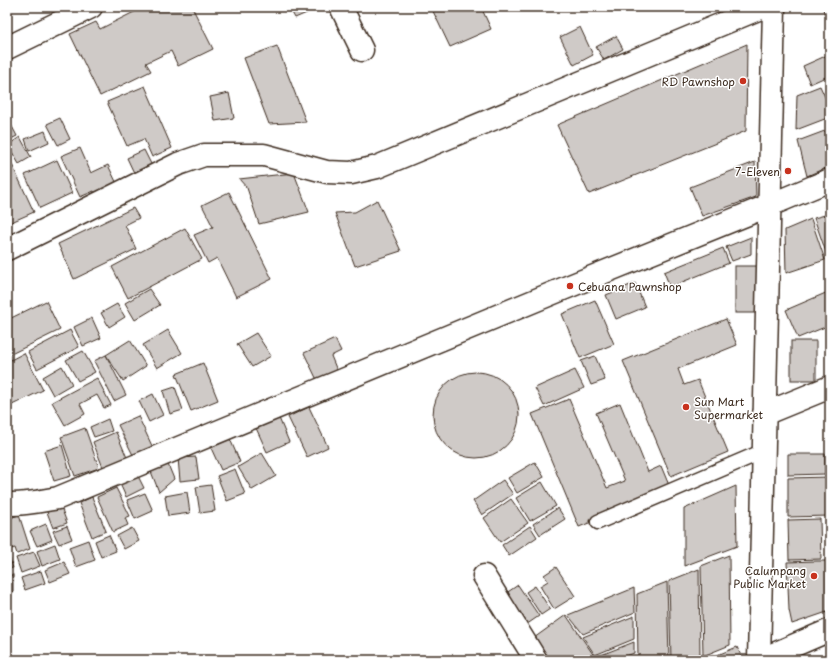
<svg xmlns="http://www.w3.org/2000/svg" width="837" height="667" font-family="'Playpen Sans',sans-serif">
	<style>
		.building { fill: #cfcac7; stroke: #3b2a1e }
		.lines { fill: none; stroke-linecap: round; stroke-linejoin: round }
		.lane-casing { stroke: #3b2a1e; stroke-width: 17 }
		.street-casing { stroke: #3b2a1e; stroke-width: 25 }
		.secondary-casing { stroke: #3b2a1e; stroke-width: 25 }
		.lane { stroke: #fff; stroke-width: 14 }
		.street { stroke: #fff; stroke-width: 22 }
		.secondary { stroke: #fff; stroke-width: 22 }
		.poi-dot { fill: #c8321e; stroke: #fff; stroke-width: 1.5 }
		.labels { text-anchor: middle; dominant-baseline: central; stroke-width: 3; stroke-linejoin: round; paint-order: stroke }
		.poi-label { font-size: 11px; fill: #3b2a1e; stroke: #fff; text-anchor: end }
	</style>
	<rect width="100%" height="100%" fill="#fff"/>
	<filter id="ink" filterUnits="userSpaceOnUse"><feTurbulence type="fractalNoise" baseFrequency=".025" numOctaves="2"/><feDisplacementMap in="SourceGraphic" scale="8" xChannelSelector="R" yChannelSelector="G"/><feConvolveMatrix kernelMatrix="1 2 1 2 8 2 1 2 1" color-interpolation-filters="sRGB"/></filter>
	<g filter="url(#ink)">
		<!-- building -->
		<g class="building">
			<path d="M144 7H192L213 49 178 66 171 51 146 63 151 71 100 96 70 34 96 22 100 29Z"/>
			<path d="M289 7H315L316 9 295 18Z"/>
			<path d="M431 7H481L491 29 450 47Z"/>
			<path d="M822 7H830V26Z"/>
			<path d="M580 27 593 55 574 65 560 37Z"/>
			<path d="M616 36 623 49 604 60 596 47Z"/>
			<path d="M747 44 746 131 589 194 557 125Z"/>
			<path d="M277 46 306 122 269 124 244 58Z"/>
			<path d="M830 54V75L810 84 803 66Z"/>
			<path d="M145 86 172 148 152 157 144 139 127 146 107 102Z"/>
			<path d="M820 86 830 108V117L796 130 797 95Z"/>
			<path d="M229 93 234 118 215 121 210 97Z"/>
			<path d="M60 118 70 139 58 145 47 124Z"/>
			<path d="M7 119H8L17 136 7 141Z"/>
			<path d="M830 129V166L807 176 798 141Z"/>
			<path d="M45 131 49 142 29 151 25 139Z"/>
			<path d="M20 137 31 157 19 164 8 145Z"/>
			<path d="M80 148 91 173 108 165 119 188 97 199 94 191 80 197 61 156Z"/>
			<path d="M144 150 152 166 135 175 127 158Z"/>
			<path d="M7 156H8L34 212 7 224Z"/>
			<path d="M57 160 72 193 40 208 25 175Z"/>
			<path d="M755 162 756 197 702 216 690 187Z"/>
			<path d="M294 173 309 212 259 224 247 188 239 179Z"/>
			<path d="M229 192 272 279 236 297 217 258 208 263 194 235 213 227 202 205Z"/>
			<path d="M377 200 401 251 355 266 335 213 355 212Z"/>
			<path d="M830 204V221L824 207Z"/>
			<path d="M133 208 139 218 125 225 136 249 74 279 58 244Z"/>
			<path d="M825 215 830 230V257L828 258 814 218Z"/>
			<path d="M811 219 825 260 786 273 785 230Z"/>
			<path d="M185 228 202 259 128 298 112 267Z"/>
			<path d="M751 237V254L732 261 726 247Z"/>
			<path d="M723 248 729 263 670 287 664 272Z"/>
			<rect x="735" y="266" width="23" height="47"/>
			<path d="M635 283 645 307 616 319 606 295Z"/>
			<path d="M149 289 160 305 135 320 125 303Z"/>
			<path d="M828 292 830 296V325L798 338 786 310Z"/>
			<path d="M595 300 614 344 580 358 562 314Z"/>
			<path d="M46 301 60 330 7 356V320Z"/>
			<path d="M117 304 125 317 109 327 101 313Z"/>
			<path d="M92 318 101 338 83 346 74 327Z"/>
			<path d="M726 319 737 345 678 369 684 385 698 380 728 452 671 476 623 361Z"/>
			<path d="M70 330 79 347 37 369 28 352Z"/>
			<path d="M168 330 182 353 157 368 143 345Z"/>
			<path d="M256 333 271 356 252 367 237 344Z"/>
			<path d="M335 339 341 351 331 356 338 373 318 382 304 353Z"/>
			<path d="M130 340 146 366 123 381 106 355Z"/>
			<rect x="791" y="341" width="25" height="39"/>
			<path d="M83 351 95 372 78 381 66 360Z"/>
			<path d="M24 353 43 390 10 406 7 401V362Z"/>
			<path d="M106 355 126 395 114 401 94 361Z"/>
			<path d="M595 356 605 380 591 385 581 361Z"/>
			<path d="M203 363 218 400 191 411 176 374Z"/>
			<path d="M62 366 72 384 53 395 43 377Z"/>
			<path d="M575 370 584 388 544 406 535 388Z"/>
			<circle cx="476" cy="415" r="43"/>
			<path d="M97 378 111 405 104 408 97 395 80 404 85 414 65 425 52 402Z"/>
			<path d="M175 387 183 410 170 414 163 391Z"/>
			<path d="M153 394 163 415 149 422 139 401Z"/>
			<path d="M569 399 607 488 625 481 596 413 620 403 648 472 661 466 671 490 579 527 532 414Z"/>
			<path d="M309 407 328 447 307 457 288 417Z"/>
			<path d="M138 416 153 448 134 457 118 425Z"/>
			<path d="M279 418 289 442 267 452 256 428Z"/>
			<path d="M108 419 112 431 94 437 90 427Z"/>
			<path d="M85 428 99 468 75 476 61 437Z"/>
			<path d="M116 432 128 460 104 470 93 442Z"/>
			<path d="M230 439 240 462 221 470 211 448Z"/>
			<path d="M62 445 71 476 54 481 44 451Z"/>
			<path d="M262 453 276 476 252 490 238 467Z"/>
			<path d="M788 454H825V474L788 475Z"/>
			<path d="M196 457 199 479 180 481 178 458Z"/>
			<path d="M167 462 174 479 159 492 150 469Z"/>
			<path d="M535 462 544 477 517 493 508 478Z"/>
			<path d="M235 469 245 494 227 501 217 476Z"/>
			<path d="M138 476 144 488 126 497 120 484Z"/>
			<path d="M830 477V516L788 517V478Z"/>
			<path d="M503 480 513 494 482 515 473 501Z"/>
			<path d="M542 482 556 506 530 521 516 498Z"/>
			<path d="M211 485 215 511 200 513 196 487Z"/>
			<path d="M736 486 737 546 684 566V509Z"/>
			<path d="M116 488 130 516 125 518 128 525 113 532 97 497Z"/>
			<path d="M187 492 190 513 168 516 165 496Z"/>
			<path d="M145 493 153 511 135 519 127 500Z"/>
			<path d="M92 497 106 531 92 537 79 503Z"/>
			<path d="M511 499 528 523 500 542 484 518Z"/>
			<path d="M61 507 67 523 53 528 47 512Z"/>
			<path d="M558 508 565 519 540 535 533 524Z"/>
			<path d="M19 515 30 549 17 554 15 548 11 549 7 536V519Z"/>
			<path d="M820 519 821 559 789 560 788 520Z"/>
			<path d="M46 524 52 540 37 546 30 531Z"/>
			<path d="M67 526 72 539 59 544 53 531Z"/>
			<path d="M530 526 537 537 509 556 502 545Z"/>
			<path d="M132 528 139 541 124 549 117 536Z"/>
			<path d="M109 535 116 551 101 557 95 541Z"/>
			<path d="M88 540 95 560 76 567 69 547Z"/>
			<path d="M55 544 60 559 42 566 37 551Z"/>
			<path d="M34 552 40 566 21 573 16 558Z"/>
			<path d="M729 555 730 645 703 656 701 566Z"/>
			<path d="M10 559 13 568 7 569V560Z"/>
			<path d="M817 561H830V611L792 624 789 610 787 562Z"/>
			<path d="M64 562 70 574 50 582 45 570Z"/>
			<path d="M556 567 575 596 554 609 540 586 548 581 544 575Z"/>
			<path d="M699 569 700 658 696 660H671L669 581Z"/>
			<path d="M41 571 45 583 25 590 21 578Z"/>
			<rect x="7" y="575" width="6" height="17"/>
			<path d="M667 582 669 660H638L637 594Z"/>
			<path d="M518 585 539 616 523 627 502 596Z"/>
			<path d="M535 586 550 609 541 615 526 592Z"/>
			<path d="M634 588 635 612 583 634 568 615Z"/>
			<path d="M566 615 597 660H539L527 643Z"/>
			<path d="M634 616V639L595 655 583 637Z"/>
			<path d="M634 642V653L616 660H598L596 657Z"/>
			<path d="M737 647 743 660H705Z"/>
		</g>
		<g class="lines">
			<!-- lane casing -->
			<g class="lane-casing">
				<path id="lane" d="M598 522 764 451"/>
			</g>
			<!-- street casing -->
			<g class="street-casing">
				<g id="street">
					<path d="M341 7 362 50"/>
					<path d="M7 48 91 7"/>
					<path d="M7 249 178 164 204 155H264L327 172 351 173 377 167 763 7"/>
					<path d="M764 414 830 387"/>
					<path d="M7 504C24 505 41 501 58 498L570 286 770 205 830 180"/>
					<path d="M484 576 536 660"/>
					<path d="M760 660 830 630"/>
				</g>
			</g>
			<!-- secondary casing -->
			<g class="secondary-casing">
				<path id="secondary" d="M759 660 774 7"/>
			</g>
			<!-- lane -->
			<use href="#lane" class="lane"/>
			<!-- street -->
			<use href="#street" class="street"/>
			<!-- secondary -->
			<use href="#secondary" class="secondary"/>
		</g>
	</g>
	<!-- markers -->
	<g class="poi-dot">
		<circle cx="743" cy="81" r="4"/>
		<circle cx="788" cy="171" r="4"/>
		<circle cx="570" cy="286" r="4"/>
		<circle cx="686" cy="407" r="4"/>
		<circle cx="814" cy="576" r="4"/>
	</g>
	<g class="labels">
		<!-- poi labels -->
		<g class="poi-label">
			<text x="735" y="81">RD Pawnshop</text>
			<text x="780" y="171">7-Eleven</text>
			<text x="578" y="286" text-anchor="start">Cebuana Pawnshop</text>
			<text x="694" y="401" text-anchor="start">Sun Mart<tspan x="694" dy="13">Supermarket</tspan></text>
			<text x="806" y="570">Calumpang<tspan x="806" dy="13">Public Market</tspan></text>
		</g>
	</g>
	<!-- margin -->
	<rect width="837" height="667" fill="none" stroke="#fff" stroke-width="24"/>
	<rect x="12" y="12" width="813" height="643" fill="none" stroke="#3b2a1e" stroke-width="1.5" filter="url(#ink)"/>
</svg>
